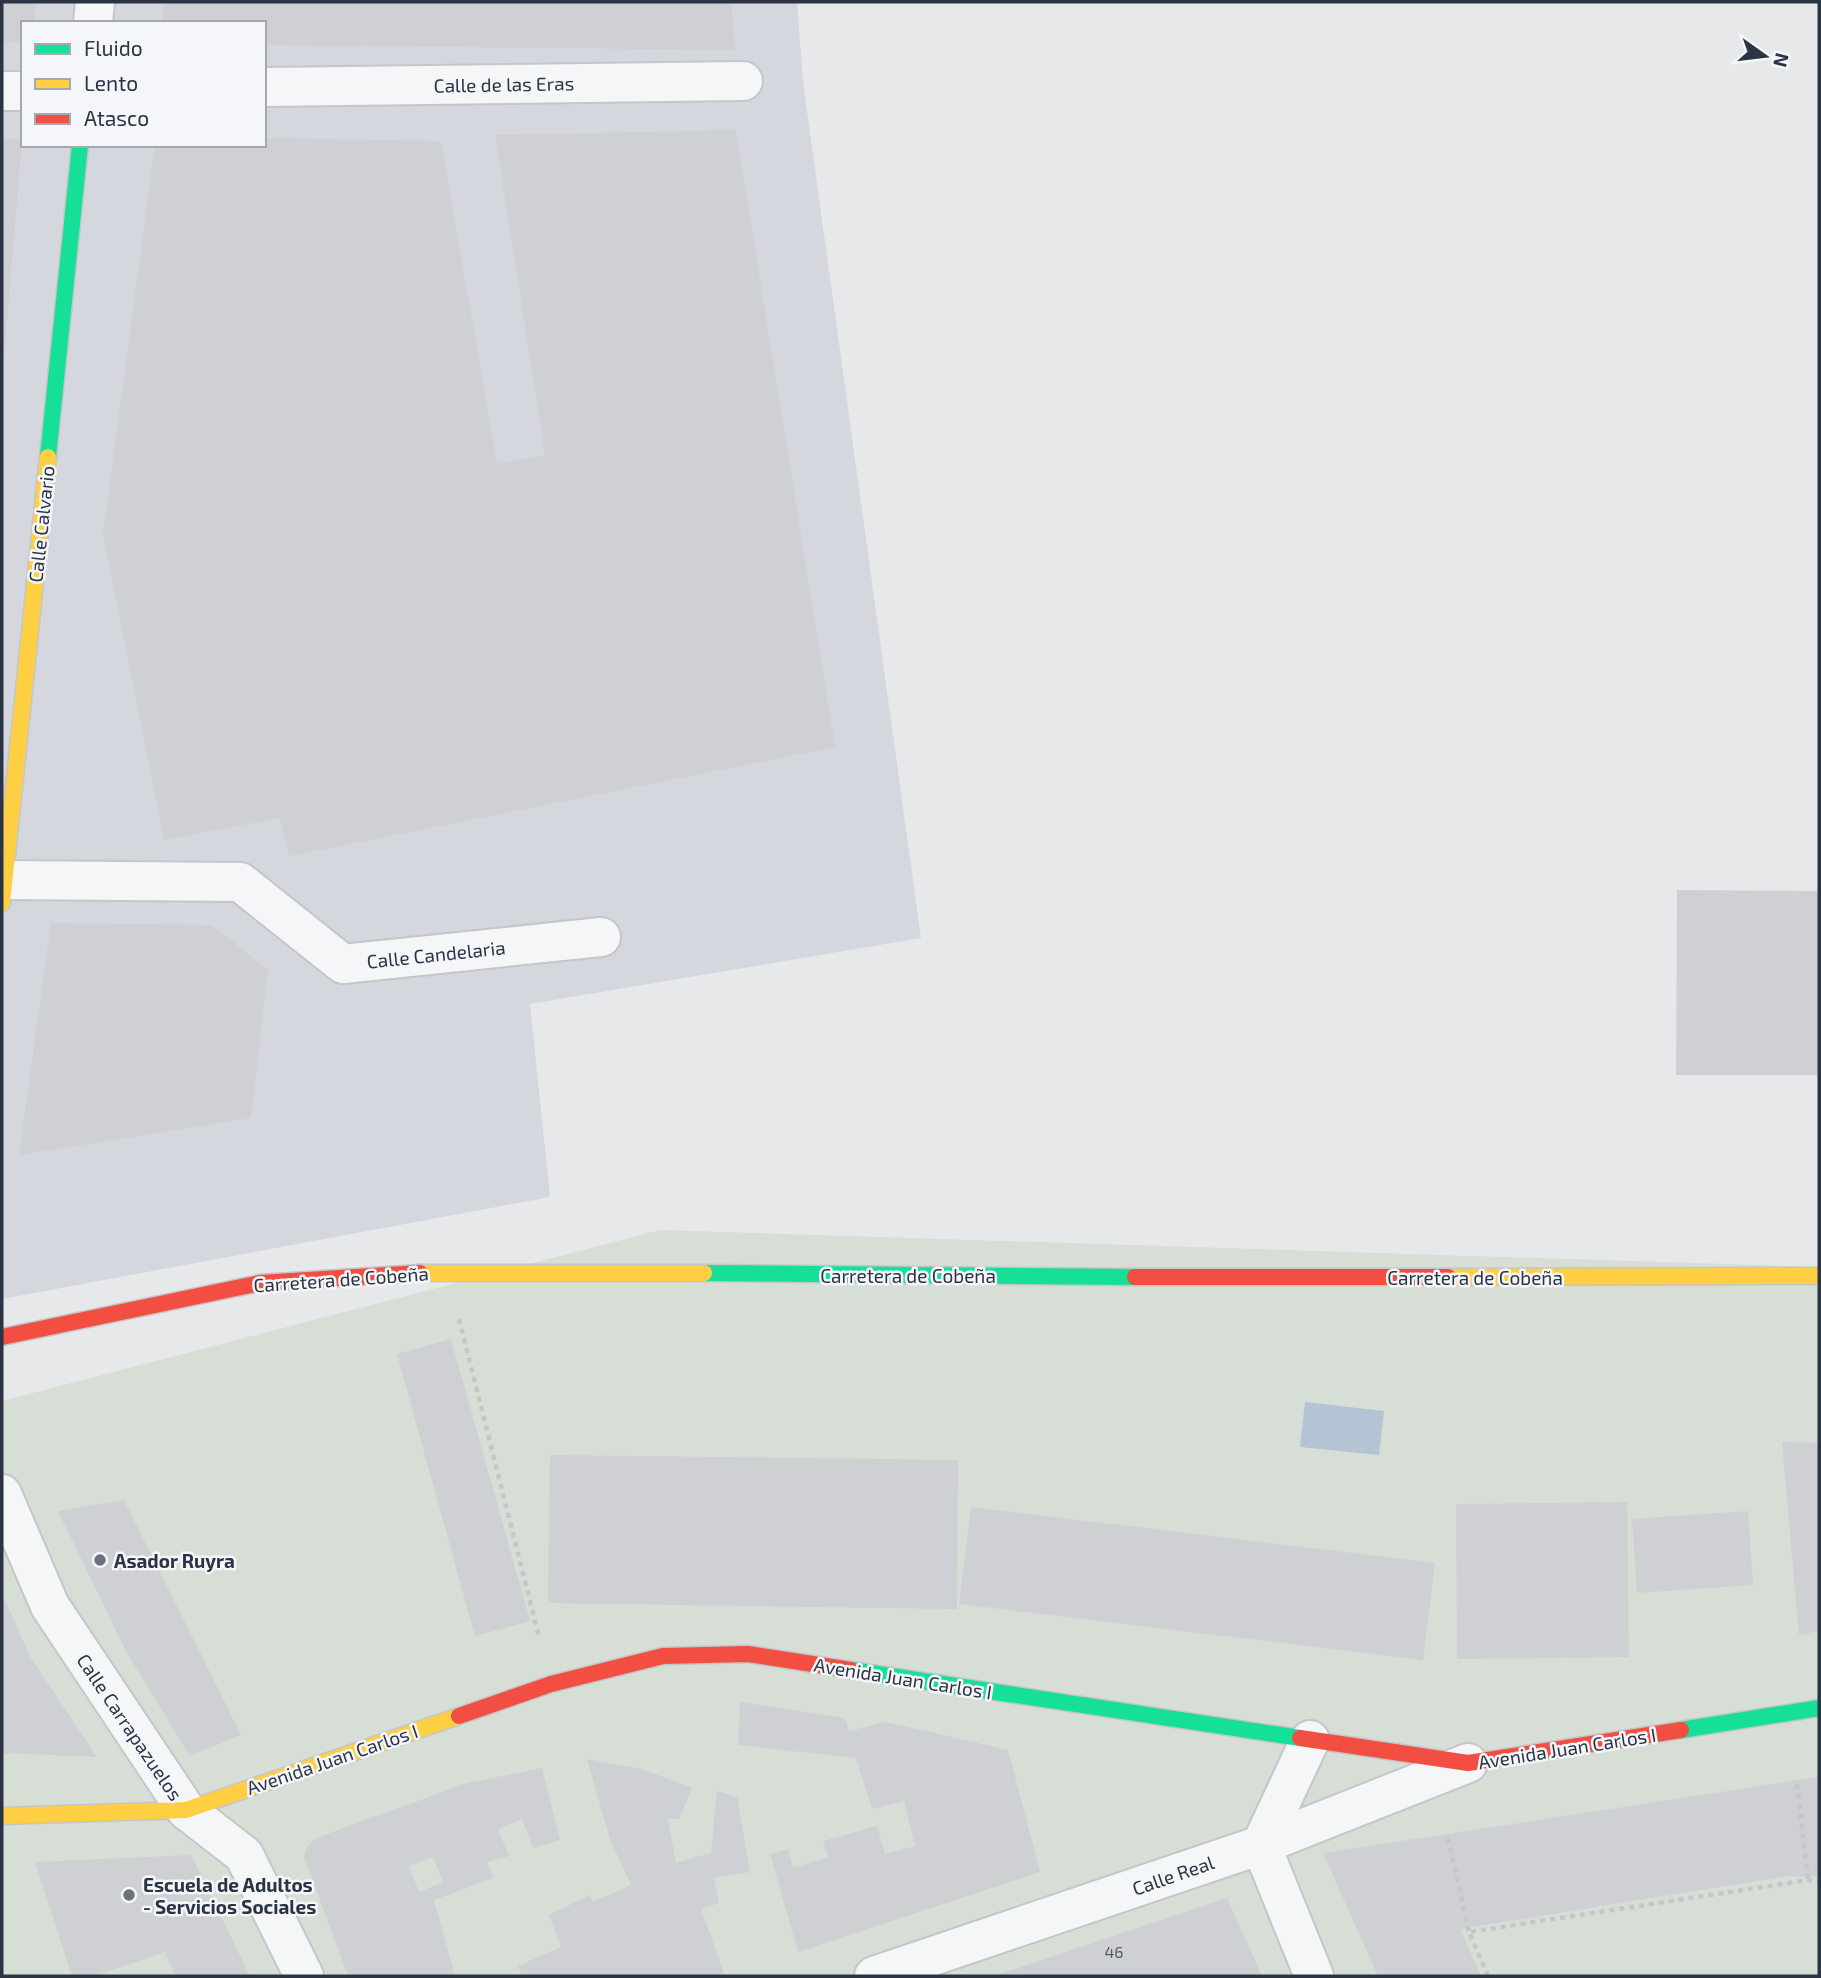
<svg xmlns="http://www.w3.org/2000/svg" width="1821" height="1978" font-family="'Exo 2',sans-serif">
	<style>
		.built { fill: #d4d7dd; fill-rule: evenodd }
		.green { fill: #d6ded6 }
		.water { fill: #b4c4d5 }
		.building { fill: #ced0d3; fill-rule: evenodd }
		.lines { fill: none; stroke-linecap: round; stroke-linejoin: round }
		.street-casing { stroke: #c4c6c8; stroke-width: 42 }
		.fast-casing { stroke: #c4c6c8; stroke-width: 19 }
		.slow-casing { stroke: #c4c6c8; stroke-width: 19 }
		.jam-casing { stroke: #c4c6c8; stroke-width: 19 }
		.path { stroke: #c5c6ca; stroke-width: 4.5; stroke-dasharray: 5 5; stroke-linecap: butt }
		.street { stroke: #f5f6f7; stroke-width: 38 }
		.fast { stroke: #16e098; stroke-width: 16 }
		.slow { stroke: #ffcf43; stroke-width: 16 }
		.jam { stroke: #f24e42; stroke-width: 16 }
		.poi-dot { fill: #6c737f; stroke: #f4f6f9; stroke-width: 2.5 }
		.labels { text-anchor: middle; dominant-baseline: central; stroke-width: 5; stroke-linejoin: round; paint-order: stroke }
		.number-label { font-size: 16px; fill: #545c69 }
		.street-label { font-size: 19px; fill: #2b3445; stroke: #f4f6f9 }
		.poi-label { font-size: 19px; font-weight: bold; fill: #2b3445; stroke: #f4f6f9; text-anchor: start }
	</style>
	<rect width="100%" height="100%" fill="#e6e8ea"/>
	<!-- built -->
	<path class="built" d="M2 2H797L803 82 921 938 530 1004 550 1197 2 1299ZM23 23H264V145H23Z"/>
	<!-- green -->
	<path class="green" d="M660 1230 1819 1267V1976H2V1401Z"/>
	<!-- water -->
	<path class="water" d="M1305 1402 1384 1411 1379 1455 1300 1447Z"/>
	<!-- building -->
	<g class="building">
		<path d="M2 2H36L34 23H23V42L2 41Z"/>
		<path d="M164 2H731L735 50 264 45V23H162Z"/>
		<path d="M736 130 835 747 289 856 280 818 164 840 103 535 155 145H264V138L441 141 497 464 545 455 495 135Z"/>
		<path d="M2 138 22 140 4 357H2Z"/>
		<path d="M1677 890 1819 891V1075H1676Z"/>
		<path d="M51 923 212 925 268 970 251 1118 19 1155Z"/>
		<path d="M451 1339 530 1621 475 1636 397 1354Z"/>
		<path d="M1782 1442 1819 1443V1631L1799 1635Z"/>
		<path d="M550 1455 958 1460 957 1609 548 1603Z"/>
		<path d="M124 1500 241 1735 190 1756 127 1653 58 1511Z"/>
		<path d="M1627 1502 1629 1657 1457 1659 1456 1504Z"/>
		<path d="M971 1507 1435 1563 1423 1660 959 1604Z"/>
		<path d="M1748 1511 1753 1585 1637 1593 1632 1519Z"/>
		<path d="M2 1593 30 1657 97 1757 2 1753Z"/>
		<path d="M740 1702 845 1718 849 1731 886 1722 1008 1750 1040 1872 798 1952 770 1854 788 1849 793 1868 828 1857 823 1841 877 1826 885 1854 915 1846 904 1801 872 1809 856 1758 738 1745Z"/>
		<path d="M587 1759 642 1769 692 1788 679 1819H668L676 1863 711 1853 717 1791 737 1797 750 1872 714 1878 719 1903 701 1909 725 1976H522L518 1966 561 1947 549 1915 590 1895 593 1902 631 1885 610 1839Z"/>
		<path d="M542 1768 560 1840 533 1848 522 1819 498 1829 509 1856 487 1862 493 1878 434 1900 455 1976H348L304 1857 307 1847 316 1838 467 1783ZM433 1857 443 1882 419 1892 409 1866Z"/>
		<path d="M1819 1777V1877L1787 1876 1460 1929 1481 1976H1378L1323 1853Z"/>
		<path d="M191 1855 250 1976H175L165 1952 94 1976H72L35 1862Z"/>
		<path d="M1227 1898 1262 1976H994Z"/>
	</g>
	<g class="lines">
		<!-- street casing -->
		<g class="street-casing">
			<g id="street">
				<path d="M93 23 95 2"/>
				<path d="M264 87 743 81"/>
				<path d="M2 91H23"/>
				<path d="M5 880 240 882 343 964 601 937"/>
				<path d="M2 1494 50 1606 186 1810 244 1855 304 1976"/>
				<path d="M1310 1740 1261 1845 1314 1976"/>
				<path d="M874 1976 1261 1845 1468 1763"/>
			</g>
		</g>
		<!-- fast casing -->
		<g class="fast-casing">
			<g id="fast">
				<path d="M48 457 80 145"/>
				<path d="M704 1273 1135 1277"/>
				<path d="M851 1670 1300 1738"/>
				<path d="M1681 1730 1819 1708"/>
			</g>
		</g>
		<!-- slow casing -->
		<g class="slow-casing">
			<g id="slow">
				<path d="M2 903 48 457"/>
				<path d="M420 1273H704"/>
				<path d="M1448 1277 1819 1276"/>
				<path d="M2 1816 186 1810 459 1716"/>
			</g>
		</g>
		<!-- jam casing -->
		<g class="jam-casing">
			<g id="jam">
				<path d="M1135 1277H1448"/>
				<path d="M2 1337 260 1283 420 1273"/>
				<path d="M459 1716 551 1684 663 1656 748 1654 851 1670"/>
				<path d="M1300 1738 1468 1763 1681 1730"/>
			</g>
		</g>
		<!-- path -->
		<g class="path">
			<path d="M459 1319 539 1637"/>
			<path d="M1797 1784 1808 1880"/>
			<path d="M1448 1838 1469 1932"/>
			<path d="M1488 1976 1469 1932 1808 1880 1819 1882"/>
		</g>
		<!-- street -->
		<use href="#street" class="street"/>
		<!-- fast -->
		<use href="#fast" class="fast"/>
		<!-- slow -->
		<use href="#slow" class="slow"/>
		<!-- jam -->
		<use href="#jam" class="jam"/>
	</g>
	<!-- markers -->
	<g class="poi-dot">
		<circle cx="100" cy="1560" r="7"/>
		<circle cx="129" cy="1895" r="7"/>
	</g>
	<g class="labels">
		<!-- number labels -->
		<g class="number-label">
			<text x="1114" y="1951">46</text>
		</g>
		<!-- street labels -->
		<g class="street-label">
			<text transform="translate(504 84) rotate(-1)">Calle de las Eras</text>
			<text transform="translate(41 524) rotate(-84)">Calle Calvario</text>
			<text transform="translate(436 954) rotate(-6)">Calle Candelaria</text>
			<text x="908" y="1275">Carretera de Cobeña</text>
			<text x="1475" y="1277">Carretera de Cobeña</text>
			<text transform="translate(341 1279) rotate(-4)">Carretera de Cobeña</text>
			<text transform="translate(903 1678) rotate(9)">Avenida Juan Carlos I</text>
			<text transform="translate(130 1727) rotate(56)">Calle Carrapazuelos</text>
			<text transform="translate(1567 1748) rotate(-9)">Avenida Juan Carlos I</text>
			<text transform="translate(332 1759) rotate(-19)">Avenida Juan Carlos I</text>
			<text transform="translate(1173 1875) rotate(-19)">Calle Real</text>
		</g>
		<!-- poi labels -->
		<g class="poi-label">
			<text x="114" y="1560">Asador Ruyra</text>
			<text x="143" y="1884">Escuela de Adultos<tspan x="143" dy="22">- Servicios Sociales</tspan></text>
		</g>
	</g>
	<!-- border -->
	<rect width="1821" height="1978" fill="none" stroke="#2b3445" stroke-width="7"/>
	<!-- legend -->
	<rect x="21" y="21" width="245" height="126" fill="#f4f6f9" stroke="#a4a8b1" stroke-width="2"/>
	<rect x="35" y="44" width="35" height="10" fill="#16e098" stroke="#a4a8b1" stroke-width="2"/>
	<text x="84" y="56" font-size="21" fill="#2b3445">Fluido</text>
	<rect x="35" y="79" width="35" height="10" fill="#ffcf43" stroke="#a4a8b1" stroke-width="2"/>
	<text x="84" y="91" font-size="21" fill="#2b3445">Lento</text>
	<rect x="35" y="114" width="35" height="10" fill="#f24e42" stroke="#a4a8b1" stroke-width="2"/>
	<text x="84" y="126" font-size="21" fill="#2b3445">Atasco</text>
	<!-- north arrow -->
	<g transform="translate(1765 56) rotate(104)" stroke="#f4f6f9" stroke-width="5" paint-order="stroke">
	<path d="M0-5L12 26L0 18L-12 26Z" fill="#2b3445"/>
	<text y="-10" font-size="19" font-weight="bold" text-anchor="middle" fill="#2b3445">N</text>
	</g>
</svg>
